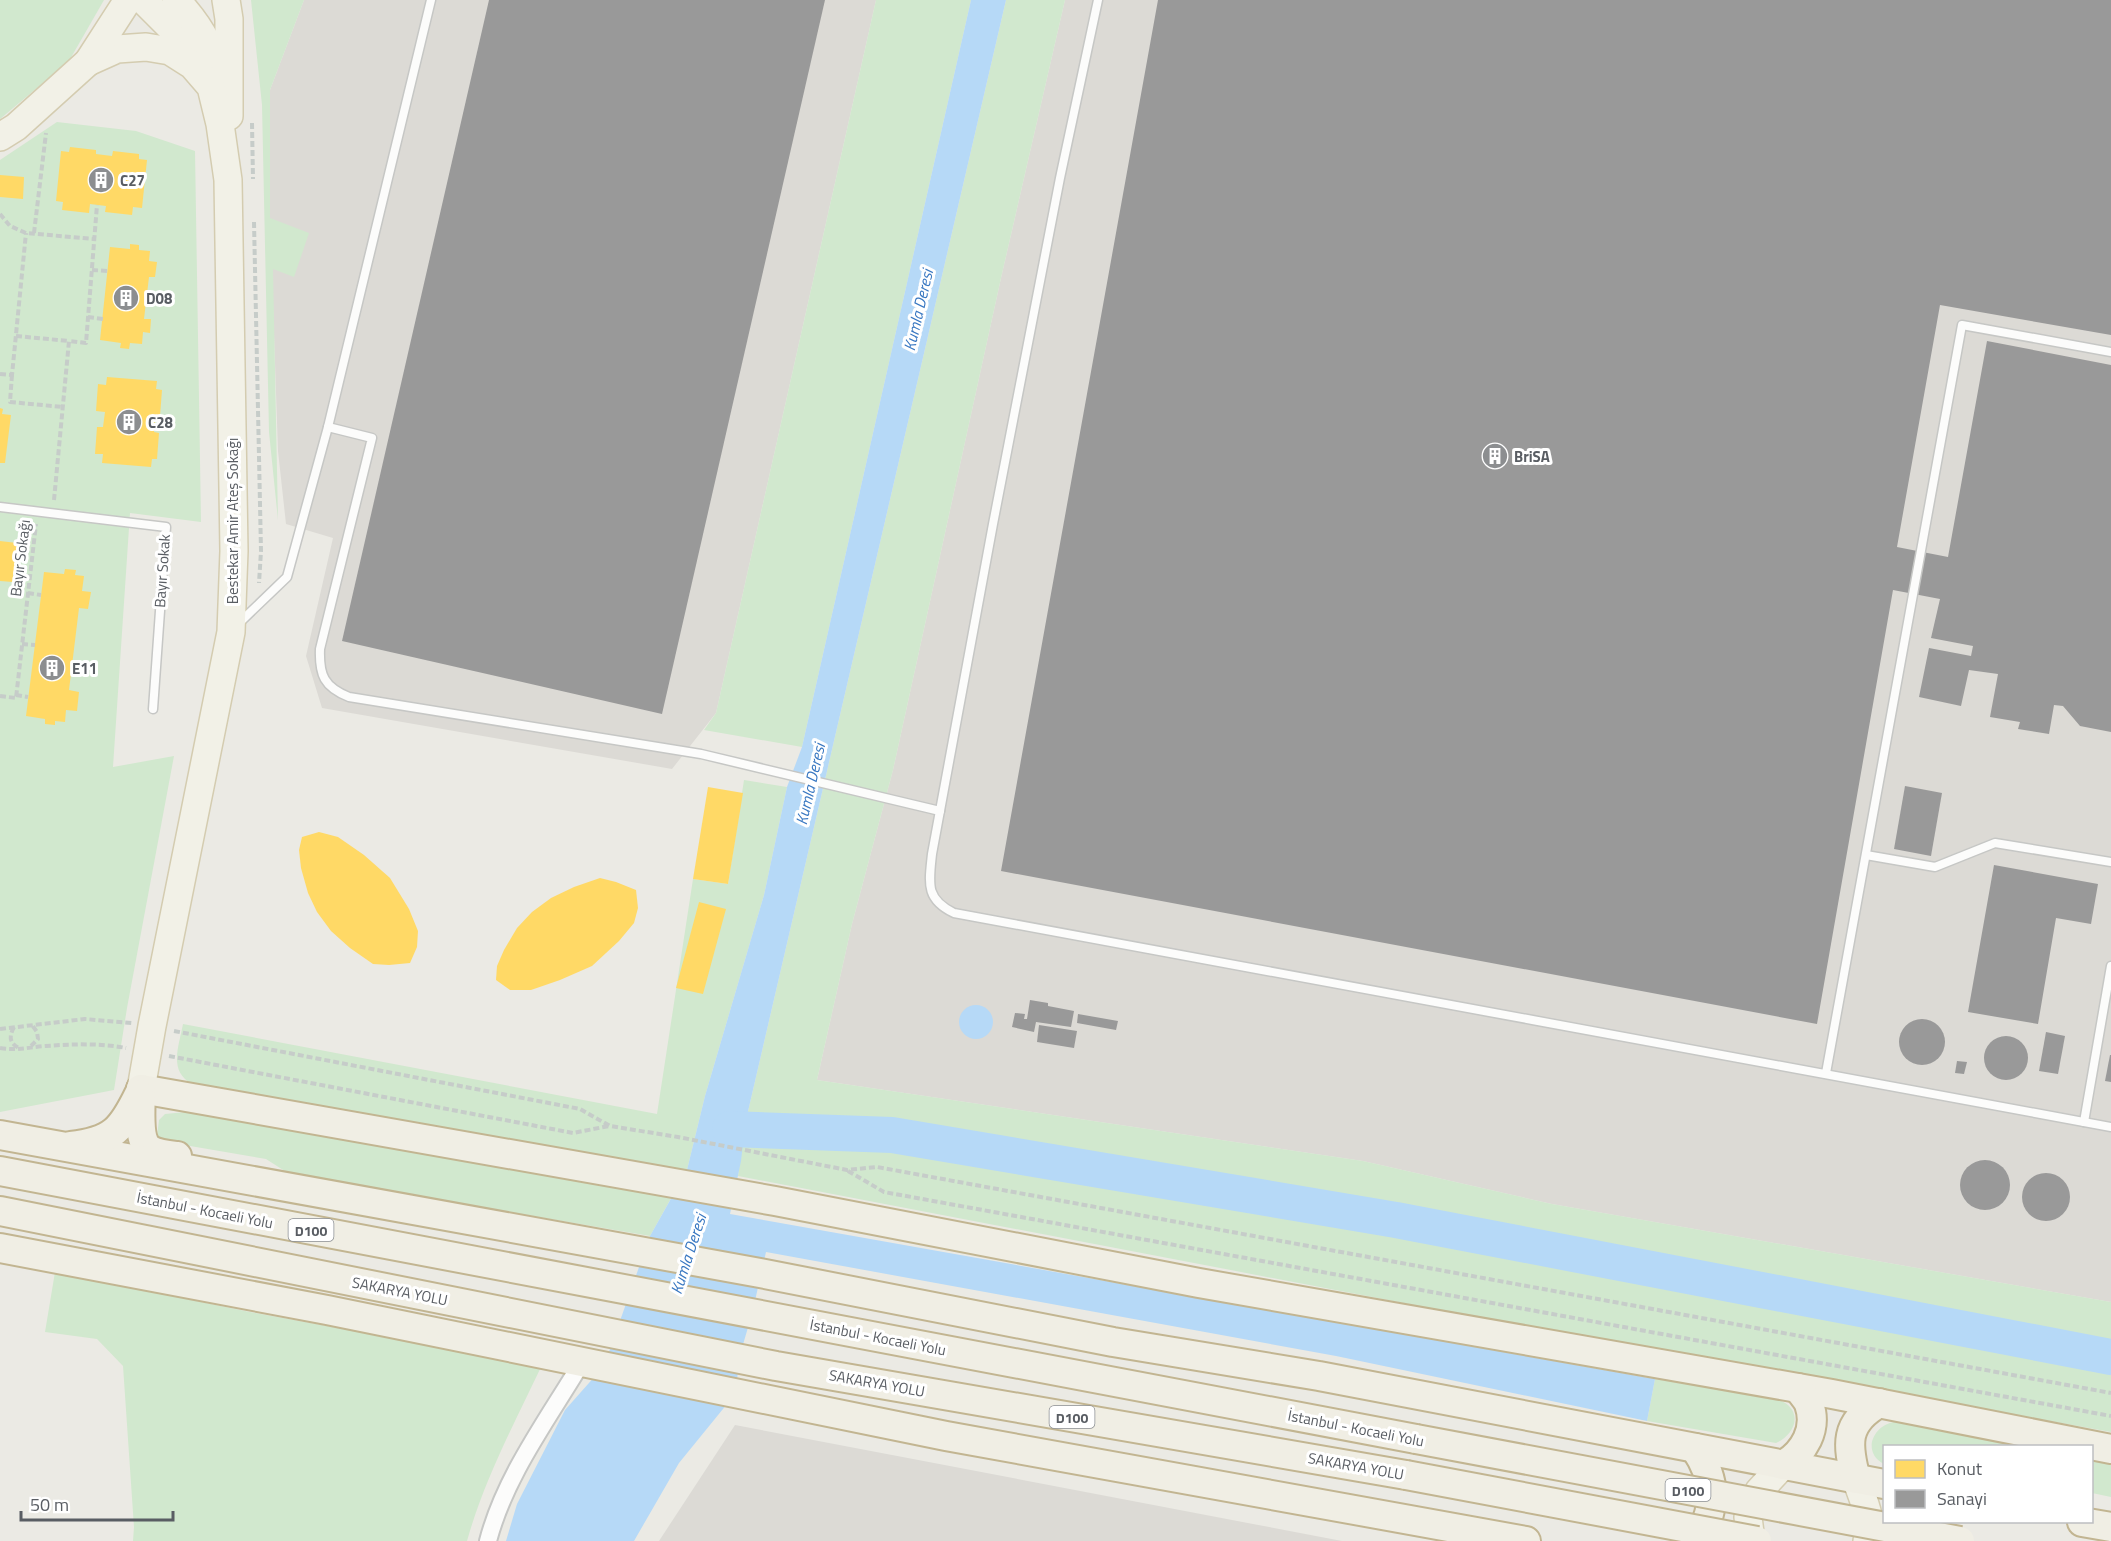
<svg xmlns="http://www.w3.org/2000/svg" width="2111" height="1541" font-family="'Titillium Web',sans-serif">
	<style>
		.industrial { fill: #dcdad5 }
		.green { fill: #d1e8ce }
		.water { fill: #b6d9f7 }
		.homes { fill: #ffd966 }
		.industry { fill: #999 }
		.lines { fill: none; stroke-linecap: round; stroke-linejoin: round }
		.river { stroke: #b6d9f7; stroke-width: 36 }
		.service-casing { stroke: #c6c7c5; stroke-width: 11 }
		.minor-casing { stroke: #c6c7c5; stroke-width: 20 }
		.primary-casing { stroke: #d4ccb0; stroke-width: 30 }
		.trunk-casing { stroke: #c2b591; stroke-width: 32 }
		.path { stroke: #c6ccc9; stroke-width: 4; stroke-dasharray: 6 3; stroke-linecap: butt }
		.service { stroke: #fcfcfb; stroke-width: 8 }
		.minor { stroke: #fcfcfb; stroke-width: 16 }
		.primary { stroke: #f2f1e7; stroke-width: 27 }
		.trunk { stroke: #f0eee4; stroke-width: 28 }
		.trunk-bridge-casing { stroke: #c2b591; stroke-width: 32; stroke-linecap: butt }
		.trunk-bridge { stroke: #f0eee4; stroke-width: 28 }
		.labels { text-anchor: middle; dominant-baseline: central; stroke-width: 6; stroke-linejoin: round; paint-order: stroke }
		.shield { fill: #fff; stroke: #8b8e92; stroke-width: 1.5 }
		.shield-label { font-size: 14px; font-weight: bold; fill: #595d63 }
		.poi-label { font-size: 15px; font-weight: bold; fill: #595d63; stroke: #fff; text-anchor: start }
		.street-label { font-size: 15px; fill: #595d63; stroke: #fff }
		.water-label { font-size: 16px; font-style: italic; fill: #3877c1; stroke: #fff }
	</style>
	<rect width="100%" height="100%" fill="#ebeae4"/>
	<!-- industrial -->
	<g class="industrial">
		<path d="M304 0H876L716 713 672 769 322 708 306 656 333 538 286 524 278 451 270 218V90Z"/>
		<path d="M1065 0H2111V1302L1552 1204 1363 1161 817 1080 852 924 893 770 1001 278Z"/>
		<path d="M735 1425 1342 1541H659Z"/>
	</g>
	<!-- green -->
	<g class="green">
		<path d="M0 0H104L69 61 0 119Z"/>
		<path d="M251 0H304L270 90V218L309 233 294 277 273 269 278 520 269 432 262 105Z"/>
		<path d="M876 0H971L802 747 704 730 716 713Z"/>
		<path d="M1006 0H1065L1001 278 893 770 852 924 817 1080 1363 1161 1552 1204 2111 1302V1432L1456 1313 738 1176 746 1120Z"/>
		<path d="M57 122 136 131 195 151 201 522 130 513 113 767 174 756 127 1008 114 1090 0 1112V160Z"/>
		<path d="M744 780 787 787 764 895 705 1096 687 1170 639 1163 192 1084C168 1071 179 1046 183 1024L657 1114 693 879 728 884Z"/>
		<path d="M186 1112 674 1193 650 1236 291 1175 266 1159 161 1141 157 1136 159 1120 165 1114Z"/>
		<path d="M55 1272 250 1312 542 1365C515 1422 484 1480 467 1541H133L134 1527 123 1366 97 1339 45 1332Z"/>
		<path d="M1655 1379 1775 1398C1779 1400 1785 1402 1788 1405 1803 1419 1790 1437 1776 1443L1647 1421Z"/>
		<path d="M1894 1422 1911 1425 2041 1446H1884V1464C1862 1453 1872 1426 1894 1422Z"/>
		<path d="M2092 1456 2111 1460V1497L2092 1493Z"/>
	</g>
	<!-- water -->
	<g class="water">
		<path d="M971 0H1006L746 1120 741 1161 730 1214 1655 1379 1647 1421 1336 1356 766 1252 752 1314 739 1358 736 1393 679 1463 634 1541H506L517 1504 565 1410 604 1366 650 1236 687 1170 705 1096 764 895 787 787 802 747Z"/>
		<circle cx="976" cy="1022" r="17"/>
	</g>
	<!-- homes -->
	<g class="homes">
		<path d="M70 147 96 150V154L112 156 113 151 139 154V159L147 160 142 208 133 207 132 215 105 212 106 206 90 204 89 213 62 210 63 202 56 201 61 151 69 152Z"/>
		<path d="M0 175 24 177 23 199 0 197Z"/>
		<path d="M130 244 139 245V250L150 251 149 261 157 262 155 277H149L144 319H151L150 333 143 332 142 344 130 343 129 349 120 348 121 343 100 340 110 247 130 249Z"/>
		<path d="M107 377 157 381 156 389 162 390 160 416H155L154 432 159 433 157 459H152L151 467 102 463 103 454H95L97 427H103L105 412 96 411 98 384 106 385Z"/>
		<path d="M0 408 3 409 2 414 11 415 5 463H0Z"/>
		<path d="M0 541 17 543 15 563H20L19 574H13V582L0 581Z"/>
		<path d="M65 569 76 570 75 575 84 576 82 591 91 592 88 609 79 608 69 690 79 692 77 711 66 710 65 722 55 721V725L45 724V719L26 716 44 572 64 574Z"/>
		<path d="M708 787 743 793 728 884 693 879Z"/>
		<path d="M319 832 338 837 364 855 390 878 409 909 418 931 417 947 410 963 389 965 373 964 350 948 331 931 317 912 308 893 301 868 299 850 302 837Z"/>
		<path d="M600 878 616 882 636 890 638 908 634 923 619 941 592 966 560 980 531 990H510L496 980 497 966 504 950 517 928 532 912 551 898 574 887Z"/>
		<path d="M699 902 726 909 703 994 676 988Z"/>
	</g>
	<!-- industry -->
	<g class="industry">
		<path d="M489 0H825L662 714 342 641Z"/>
		<path d="M1158 0H2111V335L1940 305 1897 547 1948 557 1987 341 2111 365V732L2080 726 2063 706 2054 705 2049 734 2018 729 2020 722 1990 717 1998 674 1969 670 1961 706 1919 697 1929 648 1971 656 1973 646 1931 638 1940 599 1893 590 1817 1024 1001 871Z"/>
		<path d="M1905 786 1942 793 1931 856 1894 849Z"/>
		<path d="M1994 865 2098 884 2091 924 2056 918 2038 1024 1968 1012Z"/>
		<path d="M1030 1000 1048 1003V1006L1074 1011 1071 1027 1036 1022 1034 1032 1012 1027 1015 1013 1025 1014 1024 1019H1027Z"/>
		<path d="M1078 1014 1118 1021 1116 1030 1077 1023Z"/>
		<circle cx="1922" cy="1042" r="23"/>
		<path d="M1039 1025 1077 1031 1074 1048 1037 1042Z"/>
		<path d="M2046 1032 2065 1036 2058 1074 2039 1071Z"/>
		<circle cx="2006" cy="1058" r="22"/>
		<path d="M2110 1055H2111V1082L2105 1081Z"/>
		<path d="M1957 1061 1967 1062 1964 1074 1955 1073Z"/>
		<circle cx="1985" cy="1185" r="25"/>
		<circle cx="2046" cy="1197" r="24"/>
	</g>
	<g class="lines">
		<!-- river -->
		<path class="river" d="M730 1129 892 1135 1396 1220 2111 1357"/>
		<!-- service casing -->
		<g class="service-casing">
			<g id="service">
				<path d="M1098 0 1060 178 993 524 932 854C929 883 925 899 954 913 1339 987 1726 1053 2111 1127"/>
				<path d="M328 427 431 0"/>
				<path d="M0 507 166 527 153 709"/>
				<path d="M237 625 287 577 328 427 372 438 320 649C319 675 324 687 349 697L701 754 940 811"/>
				<path d="M1866 855 1935 867 1995 843 2111 862"/>
				<path d="M1826 1073 1962 325 2111 352"/>
				<path d="M2084 1122 2111 966"/>
			</g>
		</g>
		<!-- minor casing -->
		<g class="minor-casing">
			<path id="minor" d="M488 1541C505 1476 548 1419 582 1362"/>
		</g>
		<!-- primary casing -->
		<g class="primary-casing">
			<g id="primary">
				<path d="M143 0 177 34 199 61"/>
				<path d="M176 0C198 23 213 47 221 79"/>
				<path d="M226 0 229 19V116"/>
				<path d="M88 62 117 49 146 47 170 51 192 65 211 87 220 124 228 180 234 551 231 632 152 1026 141 1089"/>
				<path d="M0 137 16 127 88 62 128 0"/>
				<path d="M1856 1479C1862 1497 1875 1523 1867 1541"/>
				<path d="M1751 1541 1748 1517 1759 1491 1783 1465"/>
			</g>
		</g>
		<!-- trunk casing -->
		<g class="trunk-casing">
			<g id="trunk">
				<path d="M141 1089 775 1201 1199 1283 1832 1394 2111 1449"/>
				<path d="M141 1089C141 1104 137 1139 149 1149 157 1154 168 1155 177 1156"/>
				<path d="M0 1135 760 1273 1113 1342 1319 1376 1884 1484"/>
				<path d="M71 1146C113 1141 122 1129 139 1094"/>
				<path d="M0 1171 1416 1439"/>
				<path d="M0 1211 776 1366 1406 1475"/>
				<path d="M0 1248 327 1310 946 1436 1526 1541"/>
				<path d="M1695 1448C1717 1481 1717 1507 1697 1541"/>
				<path d="M1783 1465C1804 1453 1818 1429 1809 1404 1807 1399 1801 1393 1798 1388"/>
				<path d="M1856 1479C1847 1445 1844 1423 1879 1403"/>
				<path d="M2082 1522 2111 1527"/>
			</g>
		</g>
		<!-- path -->
		<g class="path">
			<path d="M252 123 253 179"/>
			<path d="M0 214 10 226 26 233 94 239"/>
			<path d="M254 222 261 551 259 583"/>
			<path d="M34 233 46 133"/>
			<path d="M92 270 108 271"/>
			<path d="M88 317 103 319"/>
			<path d="M16 336 69 341"/>
			<path d="M0 374 12 375 26 233"/>
			<path d="M12 375 10 402 63 407"/>
			<path d="M54 500 69 341 86 343 97 205"/>
			<path d="M28 593 41 595"/>
			<path d="M22 644 35 645"/>
			<path d="M16 695 28 697"/>
			<path d="M0 696 16 698 36 524"/>
			<path d="M14 1027C8 1038 10 1044 21 1049"/>
			<path d="M0 1029 85 1019 132 1023"/>
			<path d="M174 1031 580 1109 610 1126 678 1137 847 1170 877 1167 2111 1393"/>
			<path d="M31 1046 38 1039 37 1032 32 1025"/>
			<path d="M0 1048C17 1051 30 1047 46 1046 73 1044 100 1043 126 1048"/>
			<path d="M169 1056 573 1133 609 1126"/>
			<path d="M848 1171 884 1192 2111 1416"/>
		</g>
		<!-- service -->
		<use href="#service" class="service"/>
		<!-- minor -->
		<use href="#minor" class="minor"/>
		<!-- primary -->
		<use href="#primary" class="primary"/>
		<!-- trunk -->
		<use href="#trunk" class="trunk"/>
		<!-- trunk-bridge casing -->
		<g class="trunk-bridge-casing">
			<g id="trunk-bridge">
				<path d="M1416 1439 1960 1541"/>
				<path d="M1406 1475 1757 1541"/>
			</g>
		</g>
		<!-- trunk-bridge -->
		<use href="#trunk-bridge" class="trunk-bridge"/>
	</g>
	<!-- icons -->
	<defs>
		<g id="building-disc" transform="scale(1.35)"><circle r="9.5" fill="#8c8e90" stroke="#fff"/><path d="M-4-6H4V6H1V3H-1V6H-4ZM-2.5-4.3h1.7v1.8h-1.7ZM.8-4.3h1.7v1.8H.8ZM-2.5-1h1.7V.8h-1.7ZM.8-1h1.7V.8H.8Z" fill="#fff"/></g>
	</defs>
	<g fill-rule="evenodd">
		<use href="#building-disc" x="101" y="180"/>
		<use href="#building-disc" x="126" y="298"/>
		<use href="#building-disc" x="129" y="422"/>
		<use href="#building-disc" x="1495" y="456"/>
		<use href="#building-disc" x="52" y="668"/>
	</g>
	<g class="labels">
		<!-- shield labels -->
		<g class="shield">
			<rect x="288.5" y="1219" width="45" height="22" rx="4.5"/>
			<rect x="1049.5" y="1406" width="45" height="22" rx="4.5"/>
			<rect x="1665.5" y="1479" width="45" height="22" rx="4.5"/>
		</g>
		<g class="shield-label">
			<text x="311" y="1230">D100</text>
			<text x="1072" y="1417">D100</text>
			<text x="1688" y="1490">D100</text>
		</g>
		<!-- poi labels -->
		<g class="poi-label">
			<text x="120" y="180">C27</text>
			<text x="146" y="298">D08</text>
			<text x="148" y="422">C28</text>
			<text x="1514" y="456">BriSA</text>
			<text x="72" y="668">E11</text>
		</g>
		<!-- street labels -->
		<g class="street-label">
			<text transform="translate(232 521) rotate(-90)">Bestekar Amir Ateş Sokağı</text>
			<text transform="translate(20 558) rotate(-83)">Bayır Sokağı</text>
			<text transform="translate(162 571) rotate(-86)">Bayır Sokak</text>
			<text transform="translate(205 1210) rotate(11)">İstanbul - Kocaeli Yolu</text>
			<text transform="translate(400 1291) rotate(11)">SAKARYA YOLU</text>
			<text transform="translate(878 1337) rotate(11)">İstanbul - Kocaeli Yolu</text>
			<text transform="translate(877 1383) rotate(10)">SAKARYA YOLU</text>
			<text transform="translate(1356 1428) rotate(11)">İstanbul - Kocaeli Yolu</text>
			<text transform="translate(1356 1466) rotate(10)">SAKARYA YOLU</text>
		</g>
		<!-- water labels -->
		<g class="water-label">
			<text transform="translate(918 310) rotate(-77)">Kumla Deresi</text>
			<text transform="translate(810 784) rotate(-77)">Kumla Deresi</text>
			<text transform="translate(688 1254) rotate(-72)">Kumla Deresi</text>
		</g>
	</g>
	<!-- legend -->
	<rect x="1883" y="1445" width="210" height="78" fill="#ffffff" stroke="#bdbec1" stroke-width="1.5"/>
	<rect x="1895" y="1460" width="30" height="18" fill="#ffd966" stroke="#bdbec1" stroke-width="1.5"/>
	<text x="1937" y="1475" font-size="18" fill="#595d63">Konut</text>
	<rect x="1895" y="1490" width="30" height="18" fill="#999999" stroke="#bdbec1" stroke-width="1.5"/>
	<text x="1937" y="1505" font-size="18" fill="#595d63">Sanayi</text>
	<!-- scale -->
	<path d="M21 1511v9h152v-9" fill="none" stroke="#595d63" stroke-width="3"/>
	<text x="30" y="1511" font-size="18" fill="#595d63" stroke="#ffffff" stroke-width="4.5" paint-order="stroke">50 m</text>
</svg>
